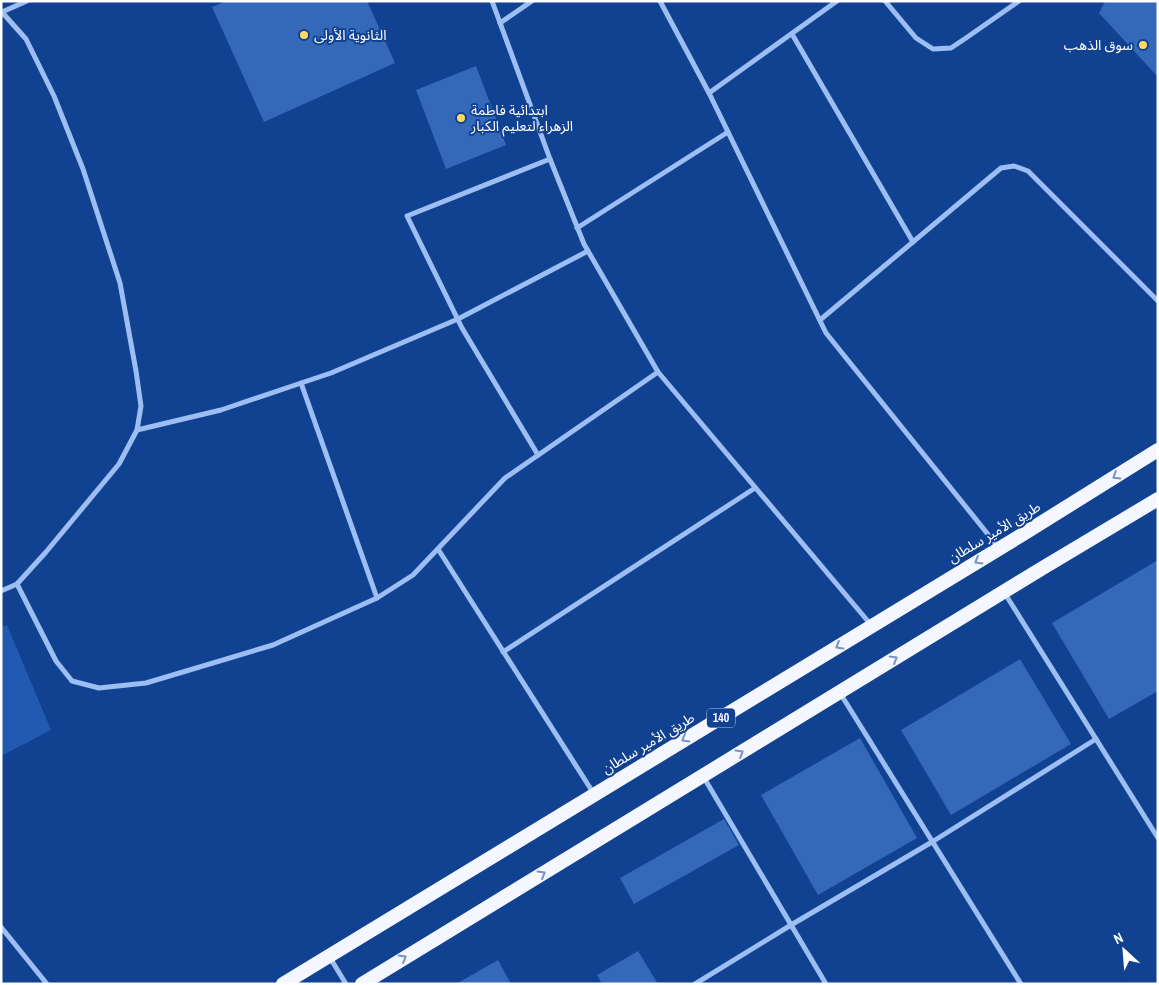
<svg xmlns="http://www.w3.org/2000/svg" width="1159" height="985" font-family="'Archivo Narrow','Noto Sans Arabic',sans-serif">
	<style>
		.green { fill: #225ab1 }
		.building { fill: #3468b9 }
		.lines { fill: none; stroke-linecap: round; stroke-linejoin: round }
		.minor { stroke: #9cbef3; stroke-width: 5 }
		.trunk { stroke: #f4f7ff; stroke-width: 14 }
		.oneway { stroke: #7793c2 }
		.poi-dot { fill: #ffda5e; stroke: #114191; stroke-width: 2 }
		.labels { text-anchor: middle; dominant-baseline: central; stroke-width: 4; stroke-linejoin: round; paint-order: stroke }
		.shield { fill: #114191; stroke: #b8c6de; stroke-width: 1 }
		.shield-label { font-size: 12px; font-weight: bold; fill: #fff }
		.poi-label { font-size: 14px; fill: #fff; stroke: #114191; text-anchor: start }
		.street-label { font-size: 14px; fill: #fff; stroke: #114191 }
	</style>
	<rect width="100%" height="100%" fill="#114191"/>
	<!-- green -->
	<path class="green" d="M7 625 51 730 1 756V627Z"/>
	<!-- building -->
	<g class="building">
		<path d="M226 1H367L395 63 264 122 212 7Z"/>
		<path d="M1105 1H1158V77L1099 13Z"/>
		<path d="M476 66 506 145 446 169 416 90Z"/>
		<path d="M1158 560V691L1109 719 1052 623Z"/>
		<path d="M1020 659 1071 744 951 815 901 730Z"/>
		<path d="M860 738 917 838 818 895 761 795Z"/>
		<path d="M724 819 739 845 634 904 620 878Z"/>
		<path d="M638 951 658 984H602L597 975Z"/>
		<path d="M498 960 511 984H456Z"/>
	</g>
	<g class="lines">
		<!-- minor -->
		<g class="minor">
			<path d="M492 1 550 159 584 244 658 372 872 626"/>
			<path d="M660 1 709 93 826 333 999 548"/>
			<path d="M885 1 916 38 933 49 951 48 966 38 1019 1"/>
			<path d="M1 11 26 39 54 96 83 169 120 283 136 371 141 406 137 430 119 464 46 552 17 584 1 591"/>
			<path d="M2 12 27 1"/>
			<path d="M500 23 532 1"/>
			<path d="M792 34 913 242"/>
			<path d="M709 93 837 1"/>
			<path d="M577 228 728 132"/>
			<path d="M820 320 1001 168 1014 166 1028 171 1158 301"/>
			<path d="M301 383 377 598"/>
			<path d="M137 430 221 410 331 373 458 319 588 251"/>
			<path d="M538 455 462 328 407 216 550 159"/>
			<path d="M438 549 594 794"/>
			<path d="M17 584 56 661 72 681 99 688 146 683 273 645 377 598 413 575 505 478 658 372"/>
			<path d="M1004 592 1158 838"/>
			<path d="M503 652 755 488"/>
			<path d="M840 693 1021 984"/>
			<path d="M703 776 826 984"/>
			<path d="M1 927 47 984"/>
			<path d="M329 956 346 984"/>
			<path d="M695 984 791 925 932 842 1096 739"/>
		</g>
		<!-- trunk -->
		<g class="trunk">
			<path d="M283 984 1020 536 1158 450"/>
			<path d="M362 984 1041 569 1158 499"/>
		</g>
	</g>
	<!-- one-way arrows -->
	<defs><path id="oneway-chevron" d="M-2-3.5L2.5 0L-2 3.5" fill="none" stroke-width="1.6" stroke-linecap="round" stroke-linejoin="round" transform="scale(1.25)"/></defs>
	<g class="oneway">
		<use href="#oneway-chevron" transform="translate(1116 476) rotate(148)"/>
		<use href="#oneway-chevron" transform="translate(978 561) rotate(149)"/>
		<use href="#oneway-chevron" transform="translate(839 646) rotate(149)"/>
		<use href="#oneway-chevron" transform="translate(894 659) rotate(-31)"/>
		<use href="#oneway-chevron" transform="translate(685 739) rotate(149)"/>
		<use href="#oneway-chevron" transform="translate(740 753) rotate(-31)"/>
		<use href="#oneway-chevron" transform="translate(542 874) rotate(-31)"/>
		<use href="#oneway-chevron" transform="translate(403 958) rotate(-31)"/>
	</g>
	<!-- markers -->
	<g class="poi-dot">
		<circle cx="304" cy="35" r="5"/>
		<circle cx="1143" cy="45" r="5"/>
		<circle cx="461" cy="118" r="5"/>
	</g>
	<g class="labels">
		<!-- shield labels -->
		<rect class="shield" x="707" y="708.5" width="28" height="19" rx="4"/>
		<g class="shield-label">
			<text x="721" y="718">140</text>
		</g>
		<!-- poi labels -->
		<g class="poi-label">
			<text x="314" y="35">الثانوية الأولى</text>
			<text x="1133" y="45" text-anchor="end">سوق الذهب</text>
			<text x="471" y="110">ابتدائية فاطمة<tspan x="471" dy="16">الزهراء لتعليم الكبار</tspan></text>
		</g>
		<!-- street labels -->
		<g class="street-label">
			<text transform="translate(994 532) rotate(-31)">طريق الأمير سلطان</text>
			<text transform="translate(648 743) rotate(-31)">طريق الأمير سلطان</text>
		</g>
	</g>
	<!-- border -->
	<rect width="1159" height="985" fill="none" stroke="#ffffff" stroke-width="5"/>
	<!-- north arrow -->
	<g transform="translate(1124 950) rotate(334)" stroke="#114191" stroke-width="4" paint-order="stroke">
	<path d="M0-4L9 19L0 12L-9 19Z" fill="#ffffff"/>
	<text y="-8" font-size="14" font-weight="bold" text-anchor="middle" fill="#ffffff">N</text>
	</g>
</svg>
